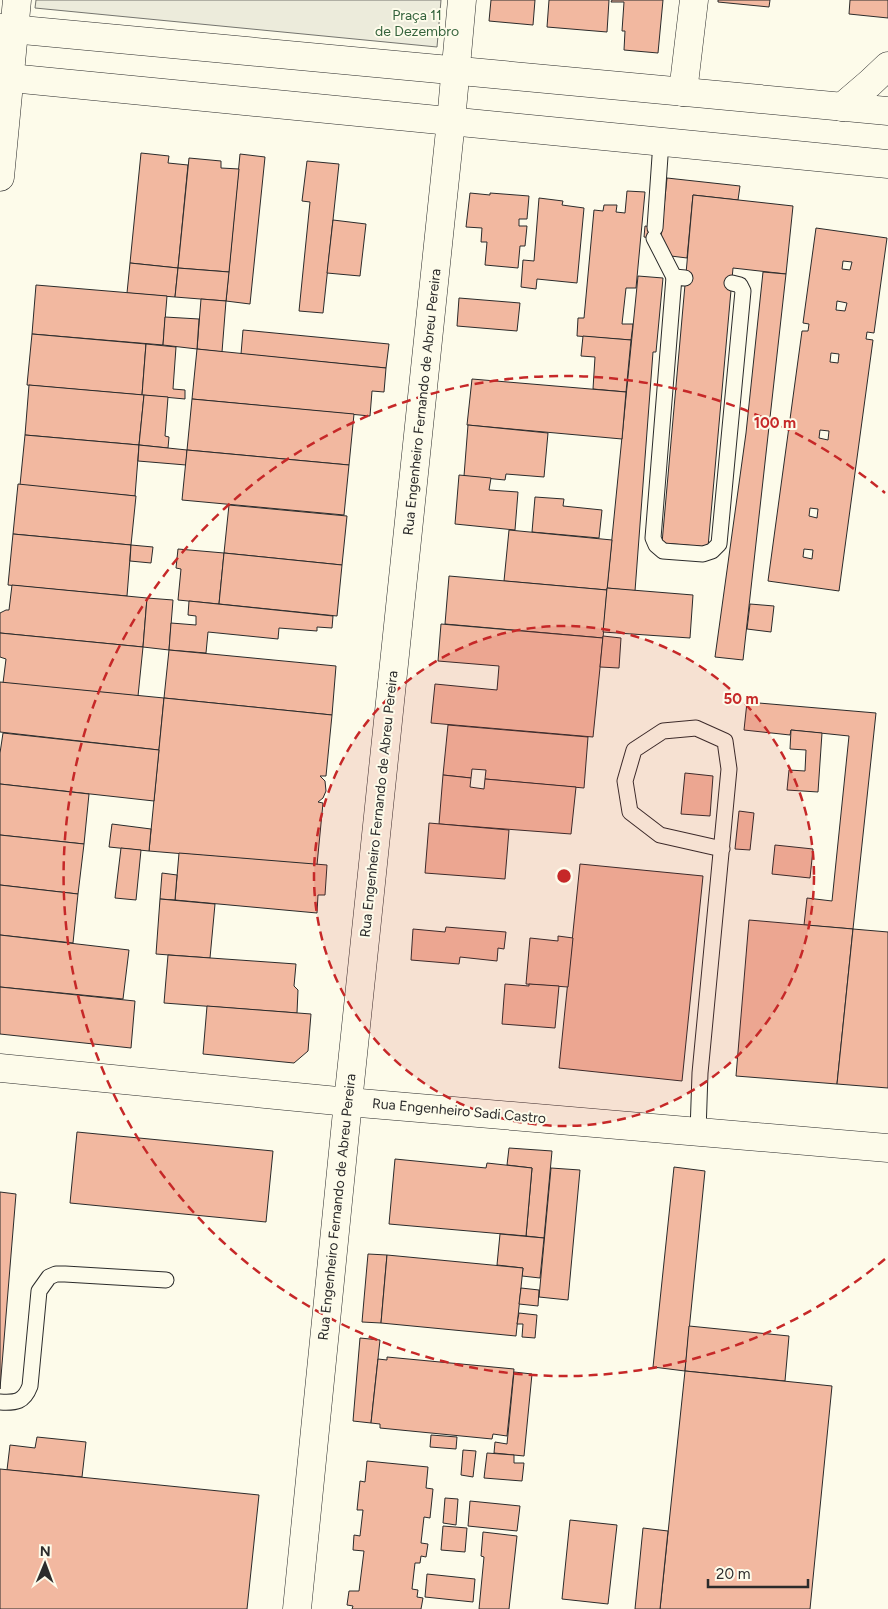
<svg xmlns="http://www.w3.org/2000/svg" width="888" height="1609" font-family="Figtree,sans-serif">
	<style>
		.green { fill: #ecebdb; stroke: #74746e }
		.building { fill: #f2b8a0; stroke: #2b2b2b; fill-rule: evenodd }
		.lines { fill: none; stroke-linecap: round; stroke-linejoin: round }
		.service-casing { stroke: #2b2b2b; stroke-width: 17 }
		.minor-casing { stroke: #2b2b2b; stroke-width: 29 }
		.tertiary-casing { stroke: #2b2b2b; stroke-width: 29 }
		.service { stroke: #fdfbea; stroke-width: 15 }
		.minor { stroke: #fdfbea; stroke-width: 28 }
		.tertiary { stroke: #fdfbea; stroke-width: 28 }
		.ring { fill: none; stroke: #c62828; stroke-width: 2.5; stroke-dasharray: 9 6 }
		.labels { text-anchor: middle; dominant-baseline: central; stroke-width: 4; stroke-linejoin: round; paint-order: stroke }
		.park-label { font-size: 14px; fill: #34623c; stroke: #fdfbea }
		.street-label { font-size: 14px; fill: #2b2b2b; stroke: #fdfbea }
		.centre { fill: #c62828; stroke: #fdfbea; stroke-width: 2.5 }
		.ring-label { font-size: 15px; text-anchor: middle; font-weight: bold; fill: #c62828; stroke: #fdfbea; stroke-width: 4; stroke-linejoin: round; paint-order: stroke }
	</style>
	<rect width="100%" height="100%" fill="#fdfbea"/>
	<!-- green -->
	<path class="green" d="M36 0H441L437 47 35 8Z"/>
	<!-- building -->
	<g class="building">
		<path d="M491 0H535L533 25 489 21Z"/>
		<path d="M549 0H609L607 32 547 27Z"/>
		<path d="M612 0H663L658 53 624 50 625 31H622L624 2H611Z"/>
		<path d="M718 0H770L769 7 718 2Z"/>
		<path d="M850 0H888V18L849 14Z"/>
		<path d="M141 153 169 156 168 163 188 165 178 268 130 263Z"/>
		<path d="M240 154 265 157 250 304 226 301Z"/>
		<path d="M189 158 221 161V168L239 169 229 272 178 268Z"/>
		<path d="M307 161 339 164 323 313 299 311 310 202 302 201Z"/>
		<path d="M667 178 740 186 738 200 693 195 687 258 671 256 661 236Z"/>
		<path d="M627 191 645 192 636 288H626L622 324H633L631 340 577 336 578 318H584L594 210 603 211 604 205H617L616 212 625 213Z"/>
		<path d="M470 193 490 195V193L529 196 527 219H519V226H527L525 246H520L518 268 485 265 487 242H481L482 228 466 227Z"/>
		<path d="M693 195 793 206 786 274 733 268 708 547 662 543Z"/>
		<path d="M539 198 563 201 562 205 584 208 577 283 537 279 536 289 521 287 523 260 534 261Z"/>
		<path d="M333 220 366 224 360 276 327 273Z"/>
		<path d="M645 226 661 228 659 239 644 237Z"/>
		<path d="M816 228 887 238 874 333 867 332 866 339 873 340 839 591 768 581 802 331H808L809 324 803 323ZM843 261 852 262 850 270 842 269ZM837 301 847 303 845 311 836 310ZM831 353 839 354 838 363 830 362ZM820 430 829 431 828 440 819 438ZM810 508 818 509 817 518 809 516ZM804 549 813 550 812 559 803 557Z"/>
		<path d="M130 263 178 268 175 297 127 293Z"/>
		<path d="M178 268 229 272 226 301 175 297Z"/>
		<path d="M763 272 786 274 743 660 715 657 746 433Z"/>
		<path d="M638 276 663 278 656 352H653L635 591 607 588Z"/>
		<path d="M36 285 167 296 163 345 32 334Z"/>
		<path d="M459 298 520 303 517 331 457 326Z"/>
		<path d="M201 299 226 301 222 352 197 349Z"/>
		<path d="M165 317 199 319 197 349 163 345Z"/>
		<path d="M243 330 389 344 386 368 241 354Z"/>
		<path d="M32 334 146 344 142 395 27 385Z"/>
		<path d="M583 336 631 340 626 392 593 389 595 357 581 356Z"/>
		<path d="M146 344 176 347 173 389 185 390V399L142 395Z"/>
		<path d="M197 349 386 368 384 392 372 391 370 416 192 399Z"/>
		<path d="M472 379 626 392 622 439 467 425Z"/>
		<path d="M29 385 144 395 139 445 25 435Z"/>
		<path d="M144 395 168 397 165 436 169 437 168 448 139 445Z"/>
		<path d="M192 399 354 414 349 465 187 450Z"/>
		<path d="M468 425 548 433 544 477 506 474 505 480 464 476Z"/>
		<path d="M25 435 139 445 135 496 20 485Z"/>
		<path d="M139 445 187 450 186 465 138 461Z"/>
		<path d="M187 450 349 465 344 515 182 500Z"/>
		<path d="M459 475 491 478 489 490 518 492 515 530 455 524Z"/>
		<path d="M18 484 136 496 131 545 13 534Z"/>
		<path d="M535 497 564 499 563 506 602 510 599 538 532 532Z"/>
		<path d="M229 505 347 516 342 565 224 553Z"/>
		<path d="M509 530 612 540 607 590 504 581Z"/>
		<path d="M13 534 131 545 127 596 8 585Z"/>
		<path d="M131 545 153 547 151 563 130 561Z"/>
		<path d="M178 549 224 553 219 604 178 600 181 569 176 568Z"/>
		<path d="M224 553 342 565 337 616 219 604Z"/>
		<path d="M449 576 607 590 603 638 445 624Z"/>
		<path d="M12 585 147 598 143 647 0 633V613L6 610H9Z"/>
		<path d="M607 588 693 595 690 638 603 632Z"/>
		<path d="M147 598 173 600 169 650 143 647Z"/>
		<path d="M189 601 333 616 332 628 317 627V631L279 628 278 639 208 632 206 653 169 650 171 623 196 625V616L188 615Z"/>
		<path d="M750 604 774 606 771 632 747 629Z"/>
		<path d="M441 624 603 638 593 737 431 723 435 684 497 690 499 666 438 661Z"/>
		<path d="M0 633 143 647 138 696 3 683 6 659 0 657Z"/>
		<path d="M603 636 621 638 619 668 600 667Z"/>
		<path d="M169 650 336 666 332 715 164 698Z"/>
		<path d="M0 682 164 698 159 750 0 732Z"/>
		<path d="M164 698 332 715 326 776H320L325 781 326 791 323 798 318 802 323 803 317 865 149 851Z"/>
		<path d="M747 702 876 713 853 929 804 925 807 898 832 901 849 736 791 730 790 735 744 730Z"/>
		<path d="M448 725 588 737 584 788 485 779 486 770 472 769 471 778 443 775Z"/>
		<path d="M791 730 822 733 818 792 787 790 789 770 805 771 806 750 790 749Z"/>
		<path d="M3 733 159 750 154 801 0 784V753Z"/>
		<path d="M685 773 713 776 710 816 681 814Z"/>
		<path d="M443 775 471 778 470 787 484 789 485 779 576 787 571 834 439 824Z"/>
		<path d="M0 784 89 794 84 844 0 835Z"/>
		<path d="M739 811 754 813 750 850 735 849Z"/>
		<path d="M429 823 509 830 505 879 425 873Z"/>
		<path d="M112 824 151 829 149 851 109 847Z"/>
		<path d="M0 835 84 844 78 894 0 885Z"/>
		<path d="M775 845 813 849 810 878 772 874Z"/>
		<path d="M121 848 141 850 136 900 115 898Z"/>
		<path d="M179 853 327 865 325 895H318L317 913 175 900Z"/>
		<path d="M580 864 703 876 682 1081 559 1068Z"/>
		<path d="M162 873 177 875 175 900 160 899Z"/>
		<path d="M0 885 78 894 73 943 0 935Z"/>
		<path d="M160 899 215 904 210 958 156 954Z"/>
		<path d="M749 920 853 929 837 1084 736 1076Z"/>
		<path d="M446 927 506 932 504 949 498 948 497 961 460 957 459 964 411 960 413 929 445 932Z"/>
		<path d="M853 929 888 932V1088L837 1084Z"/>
		<path d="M0 935 129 950 123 999 0 987Z"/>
		<path d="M558 936 573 938 568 987 526 984 530 938 558 941Z"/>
		<path d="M168 955 296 964 294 986 298 990 297 1013 164 1003Z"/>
		<path d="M505 984 529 986V984L559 986 555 1028 502 1024Z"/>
		<path d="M0 987 135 1001 131 1048 0 1034Z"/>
		<path d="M207 1006 311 1014 308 1051 294 1063 203 1054Z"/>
		<path d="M77 1132 273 1151 266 1222 70 1203Z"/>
		<path d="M509 1148 552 1151 544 1238 526 1236 532 1168 507 1165Z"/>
		<path d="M395 1159 486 1168 487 1163 532 1168 526 1236 389 1224Z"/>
		<path d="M674 1167 705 1171 685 1371 653 1367Z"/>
		<path d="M551 1168 580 1170 568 1300 539 1297Z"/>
		<path d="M0 1192 16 1194 0 1389Z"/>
		<path d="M500 1234 544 1238 540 1278 522 1276 523 1268 497 1265Z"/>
		<path d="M368 1254 387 1255 381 1323 362 1322Z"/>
		<path d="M387 1255 523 1268 516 1336 381 1323Z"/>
		<path d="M521 1288 539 1290 538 1306 519 1304Z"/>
		<path d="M519 1313 537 1315 535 1338 522 1337 523 1324H517Z"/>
		<path d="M689 1326 789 1336 785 1381 685 1371Z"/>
		<path d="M360 1338 380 1340 371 1423 353 1421Z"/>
		<path d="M387 1357 514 1369 507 1436 493 1434 492 1439 380 1428V1424L371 1423 378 1359 387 1360Z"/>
		<path d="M685 1371 832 1386 810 1609H660Z"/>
		<path d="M514 1372 532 1374 524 1456 494 1453 495 1442 507 1444Z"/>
		<path d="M431 1435 457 1437 456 1449 430 1447Z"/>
		<path d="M37 1437 86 1442 82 1477 7 1470 10 1445 35 1448Z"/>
		<path d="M463 1450 476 1451 473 1477 461 1475Z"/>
		<path d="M487 1453 514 1455V1463H524L522 1481 484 1478Z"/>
		<path d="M367 1461 428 1467 426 1488 433 1489 430 1518 424 1517 421 1543 428 1544 426 1557 421 1556 420 1563H415L412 1589 418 1590 417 1597 423 1598 421 1609H352L353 1606 347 1605 349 1591H359L364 1551 353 1550 354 1535 360 1536 363 1510H357L360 1481 365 1482Z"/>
		<path d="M0 1469 259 1495 247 1609H0Z"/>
		<path d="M445 1498 458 1499 456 1525 443 1523Z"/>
		<path d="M470 1501 520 1506 517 1531 468 1526Z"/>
		<path d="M570 1520 617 1525 608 1604 562 1599Z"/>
		<path d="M443 1526 467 1528 465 1552 441 1550Z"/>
		<path d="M643 1528 668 1531 660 1609H635Z"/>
		<path d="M483 1532 517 1536 509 1609H479L484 1557 481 1556Z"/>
		<path d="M427 1574 475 1579 473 1602 425 1597Z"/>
	</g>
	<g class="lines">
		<!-- service casing -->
		<g class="service-casing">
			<g id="service">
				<path d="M655 228 661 142"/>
				<path d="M654 238 674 277"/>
				<path d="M685 278 674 277 653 538 656 545 663 551 703 554 712 551 719 544 743 291 740 285 732 283"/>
				<path d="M698 1132 700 1073 729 769 725 741 696 728 663 731 634 750 625 781 630 812 660 835 722 849"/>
				<path d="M0 1402C16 1403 24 1402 30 1386L39 1291 49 1277 56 1274H65L166 1280"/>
			</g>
		</g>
		<!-- minor casing -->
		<g class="minor-casing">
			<g id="minor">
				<path d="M683 92 694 0"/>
				<path d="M842 107 870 83 888 66"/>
				<path d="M0 1068 348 1102 888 1148"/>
				<path d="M297 1609 348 1102 451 121 462 0"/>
			</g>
		</g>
		<!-- tertiary casing -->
		<g class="tertiary-casing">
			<g id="tertiary">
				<path d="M0 28 888 111"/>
				<path d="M0 77 888 164"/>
				<path d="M0 177 17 0"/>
			</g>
		</g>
		<!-- service -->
		<use href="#service" class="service"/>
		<!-- minor -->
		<use href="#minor" class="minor"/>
		<!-- tertiary -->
		<use href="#tertiary" class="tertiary"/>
	</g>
	<!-- distance rings -->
	<circle cx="564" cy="876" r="250" fill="#c62828" fill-opacity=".12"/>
	<g class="ring">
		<circle cx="564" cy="876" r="250"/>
		<path d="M885 1259A500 500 0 1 1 885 493"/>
	</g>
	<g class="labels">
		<!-- park labels -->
		<g class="park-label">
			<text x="417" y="15">Praça 11<tspan x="417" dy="16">de Dezembro</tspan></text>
		</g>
		<!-- street labels -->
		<g class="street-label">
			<text transform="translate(422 402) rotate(-84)">Rua Engenheiro Fernando de Abreu Pereira</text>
			<text transform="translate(379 804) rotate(-84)">Rua Engenheiro Fernando de Abreu Pereira</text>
			<text transform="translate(459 1111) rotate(5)">Rua Engenheiro Sadi Castro</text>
			<text transform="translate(337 1207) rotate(-84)">Rua Engenheiro Fernando de Abreu Pereira</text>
		</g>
	</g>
	<circle cx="564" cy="876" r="8" class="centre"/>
	<g class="ring-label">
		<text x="775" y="428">100 m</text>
		<text x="741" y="704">50 m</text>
	</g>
	<!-- north arrow -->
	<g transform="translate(45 1564) rotate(1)" stroke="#fdfbea" stroke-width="4" paint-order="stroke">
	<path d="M0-4L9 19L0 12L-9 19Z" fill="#2b2b2b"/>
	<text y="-8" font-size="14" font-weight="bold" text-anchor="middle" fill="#2b2b2b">N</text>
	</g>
	<!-- scale -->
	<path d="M708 1579v8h100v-8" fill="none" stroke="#2b2b2b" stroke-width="2.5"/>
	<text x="716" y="1579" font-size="15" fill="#2b2b2b" stroke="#fdfbea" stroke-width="4" paint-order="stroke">20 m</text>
</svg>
